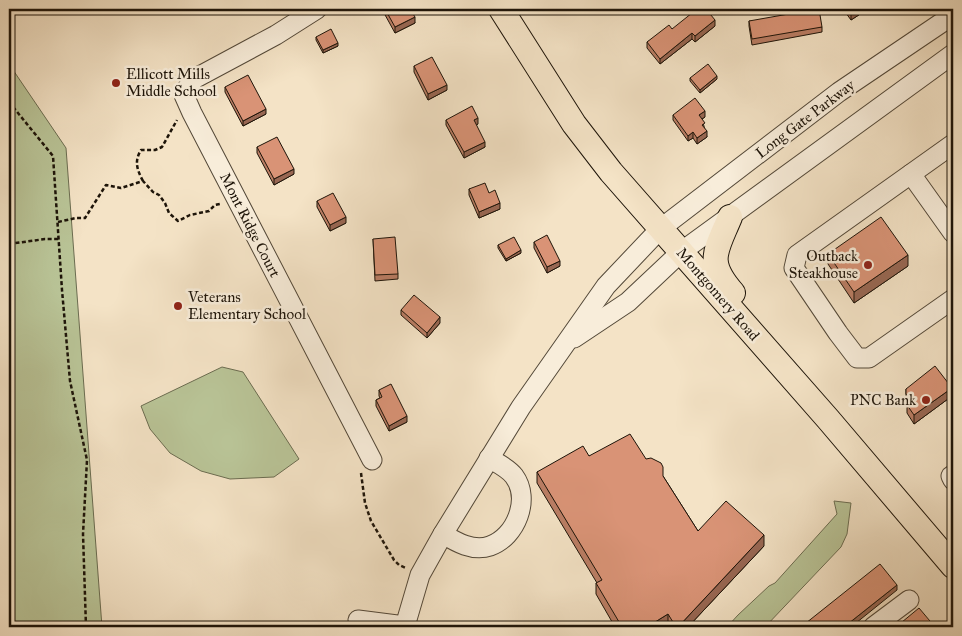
<svg xmlns="http://www.w3.org/2000/svg" width="962" height="636" font-family="'IM FELL Great Primer',serif">
	<style>
		.green { fill: #b9c497; stroke: #6b6c50 }
		.lines { fill: none; stroke-linecap: round; stroke-linejoin: round }
		.minor-casing { stroke: #534838; stroke-width: 21 }
		.major-casing { stroke: #1d1409; stroke-width: 26 }
		.path { stroke: #1d1409; stroke-width: 2.5; stroke-dasharray: 4 2.5; stroke-linecap: butt }
		.minor { stroke: #f8edda; stroke-width: 19 }
		.major { stroke: #f4e3c6; stroke-width: 24 }
		.wall { fill: #bb7e65; stroke: #1d1409 }
		.shaded-wall { fill: #986753; stroke: #1d1409 }
		.building { fill: #d99376; stroke: #1d1409 }
		.poi-dot { fill: #8f2418; stroke: #f8edda; stroke-width: 2 }
		.labels { text-anchor: middle; dominant-baseline: central; stroke-width: 5; stroke-linejoin: round; paint-order: stroke }
		.poi-label { font-size: 15px; fill: #1d1409; stroke: #f8edda; text-anchor: start }
		.street-label { font-size: 15px; fill: #1d1409; stroke: #f8edda }
	</style>
	<rect width="100%" height="100%" fill="#f4e3c6"/>
	<filter id="stains"><feTurbulence type="fractalNoise" baseFrequency=".004" numOctaves="4"/><feColorMatrix values="0 0 0 0 .2 0 0 0 0 .09 0 0 0 0 .02 0 0 0 .5 -.17"/></filter>
	<radialGradient id="worn" r=".72"><stop offset=".6" stop-color="#630" stop-opacity="0"/><stop offset="1" stop-color="#630" stop-opacity=".3"/></radialGradient>
	<!-- green -->
	<g class="green">
		<path d="M9 64 66 148 102 627H9Z"/>
		<path d="M222 367 243 372 299 459 274 477 230 479 201 471 170 453 150 429 141 406Z"/>
		<path d="M834 501 851 503 847 534 841 547 765 627H727L738 615 769 586 775 583 837 514Z"/>
	</g>
	<g class="lines">
		<!-- minor casing -->
		<g class="minor-casing">
			<g id="minor">
				<path d="M317 9 276 35 194 79 188 87 184 95 192 113 372 460"/>
				<path d="M953 144 797 255 794 268 838 333 857 358H869L953 299"/>
				<path d="M911 174 953 233"/>
				<path d="M574 338 628 302 681 252 953 54"/>
				<path d="M953 475 951 476 953 480"/>
				<path d="M443 534C456 542 473 552 490 546 516 537 531 499 514 476 508 468 497 463 489 458"/>
				<path d="M358 620 405 626 420 575 443 534 521 407 606 286 660 229 839 92 953 15"/>
				<path d="M873 627 909 600"/>
			</g>
		</g>
		<!-- major casing -->
		<g class="major-casing">
			<g id="major">
				<path d="M501 9 574 124 611 172 828 419 953 566"/>
				<path d="M730 217C716 251 705 261 733 293"/>
			</g>
		</g>
		<!-- path -->
		<g class="path">
			<path d="M9 102 53 156 62 290 70 381 87 460 83 534 86 627"/>
			<path d="M143 181C137 170 134 161 141 150H155L162 147 177 120"/>
			<path d="M58 222 76 218H85L106 185 121 188 143 181 153 192 159 195 165 203 169 213 178 221 190 215 209 211 215 205 220 204"/>
			<path d="M9 244 45 239H59"/>
			<path d="M361 473 365 503 371 521 394 560 399 565 406 568"/>
		</g>
		<!-- minor -->
		<use href="#minor" class="minor"/>
		<!-- major -->
		<use href="#major" class="major"/>
	</g>
	<!-- wall -->
	<g class="wall">
		<path d="M384 9H410L415 23 395 33 384 13Z"/>
		<path d="M843 9H868L851 20Z"/>
		<path d="M749 21 822 27V32L752 45 749 26Z"/>
		<path d="M715 26 695 42 692 39 660 64 647 48V42L672 29Z"/>
		<path d="M316 37 338 46 323 53 316 40Z"/>
		<path d="M414 66 447 90 428 100 414 72Z"/>
		<path d="M690 78 717 79 700 93 690 81Z"/>
		<path d="M225 87 266 114 243 126 225 92Z"/>
		<path d="M673 115 705 117 702 119 707 137 697 144 693 138 688 141 673 120Z"/>
		<path d="M446 120 478 124 476 125 485 147 464 158 446 125Z"/>
		<path d="M257 147 294 174 274 185 257 153Z"/>
		<path d="M953 167V182L951 179V168Z"/>
		<path d="M469 189 489 193 500 209 479 218 469 195Z"/>
		<path d="M317 201 346 223 330 231 317 207Z"/>
		<path d="M373 239 398 274V279L375 281Z"/>
		<path d="M534 242 560 266 547 273 534 248Z"/>
		<path d="M498 245 521 253 506 261 498 248Z"/>
		<path d="M828 254 908 266 854 303 828 264Z"/>
		<path d="M401 310 440 323 427 338 401 315Z"/>
		<path d="M906 389 952 396 914 424 907 413V404L906 403Z"/>
		<path d="M379 390 407 422 389 431 376 406V400L380 398 379 396Z"/>
		<path d="M589 456 646 459 663 476 698 531 764 546 688 627H669L668 625 664 627H615L596 594V583H597L537 483V472Z"/>
	</g>
	<!-- shaded-wall -->
	<g class="shaded-wall">
		<path d="M859 9H868L851 20V14Z"/>
		<path d="M415 17V23L395 33V27Z"/>
		<path d="M715 20V26L695 42V36Z"/>
		<path d="M692 33V39L660 64V59Z"/>
		<path d="M338 43V46L323 53V50Z"/>
		<path d="M717 76V79L700 93V90Z"/>
		<path d="M447 85V90L428 100V94Z"/>
		<path d="M266 109V114L243 126V121Z"/>
		<path d="M705 111V117L699 121V115Z"/>
		<path d="M478 118V124L474 126V120Z"/>
		<path d="M707 131V137L697 144V138Z"/>
		<path d="M693 132V138L688 141V136Z"/>
		<path d="M485 142V147L464 158V152Z"/>
		<path d="M294 169V174L274 185V179Z"/>
		<path d="M500 203V209L479 218V212Z"/>
		<path d="M346 217V223L330 231V225Z"/>
		<path d="M521 250V253L506 261V259Z"/>
		<path d="M908 255V266L854 303V292Z"/>
		<path d="M560 261V266L547 273V267Z"/>
		<path d="M440 317V323L427 338V333Z"/>
		<path d="M952 388V396L914 424V415Z"/>
		<path d="M407 416V422L389 431V426Z"/>
		<path d="M764 535V546L688 627H678Z"/>
		<path d="M897 585V590L851 627H844Z"/>
		<path d="M668 614V625L664 627H647Z"/>
	</g>
	<!-- building -->
	<g class="building">
		<path d="M385 9H410L415 17 395 27Z"/>
		<path d="M697 9H706L715 20 695 36 692 33 660 59 647 42 669 25 672 29Z"/>
		<path d="M817 9H819L822 27 752 39 749 21Z"/>
		<path d="M847 9H859L851 14Z"/>
		<path d="M331 29 338 43 323 50 316 37Z"/>
		<path d="M432 57 447 85 428 94 414 66Z"/>
		<path d="M708 64 717 76 700 90 690 78Z"/>
		<path d="M248 75 266 109 243 121 225 87Z"/>
		<path d="M695 98 705 111 699 115 705 123 702 125 707 131 697 138 693 132 688 136 673 115Z"/>
		<path d="M472 106 478 118 474 120 485 142 464 152 446 120Z"/>
		<path d="M277 137 294 169 274 179 257 147Z"/>
		<path d="M485 183 489 193 495 190 500 203 479 212 469 189Z"/>
		<path d="M333 193 346 217 330 225 317 201Z"/>
		<path d="M881 217 908 255 854 292 828 254Z"/>
		<path d="M547 235 560 261 547 267 534 242Z"/>
		<path d="M395 237 398 274 375 275 373 239Z"/>
		<path d="M514 237 521 250 506 259 498 245Z"/>
		<path d="M414 295 440 317 427 333 401 310Z"/>
		<path d="M935 366 952 388 914 415 907 405 911 401 906 394V389Z"/>
		<path d="M391 384 407 416 389 426 376 400 382 397 379 390Z"/>
		<path d="M630 434 646 459 651 458 661 463 663 467V476L698 531 726 501 764 535 678 627H676L668 614 647 627H622L596 583 602 580 537 472 583 446 589 456Z"/>
		<path d="M880 564 897 585 844 627H801Z"/>
		<path d="M919 608 935 627H896Z"/>
	</g>
	<!-- markers -->
	<g class="poi-dot">
		<circle cx="116" cy="83" r="5"/>
		<circle cx="868" cy="265" r="5"/>
		<circle cx="178" cy="306" r="5"/>
		<circle cx="926" cy="400" r="5"/>
	</g>
	<g class="labels">
		<!-- poi labels -->
		<g class="poi-label">
			<text x="126" y="74">Ellicott Mills<tspan x="126" dy="17">Middle School</tspan></text>
			<text x="858" y="256" text-anchor="end">Outback<tspan x="858" dy="17">Steakhouse</tspan></text>
			<text x="188" y="297">Veterans<tspan x="188" dy="17">Elementary School</tspan></text>
			<text x="916" y="400" text-anchor="end">PNC Bank</text>
		</g>
		<!-- street labels -->
		<g class="street-label">
			<text transform="translate(805 119) rotate(-37)">Long Gate Parkway</text>
			<text transform="translate(250 225) rotate(63)">Mont Ridge Court</text>
			<text transform="translate(718 294) rotate(49)">Montgomery Road</text>
		</g>
	</g>
	<!-- margin -->
	<rect width="962" height="636" fill="none" stroke="#f4e3c6" stroke-width="30"/>
	<rect x="10" y="10" width="942" height="616" fill="none" stroke="#1d1409" stroke-width="2.5"/>
	<rect x="15" y="15" width="932" height="606" fill="none" stroke="#1d1409"/>
	<rect width="100%" height="100%" filter="url(#stains)"/>
	<rect width="100%" height="100%" fill="url(#worn)"/>
</svg>
